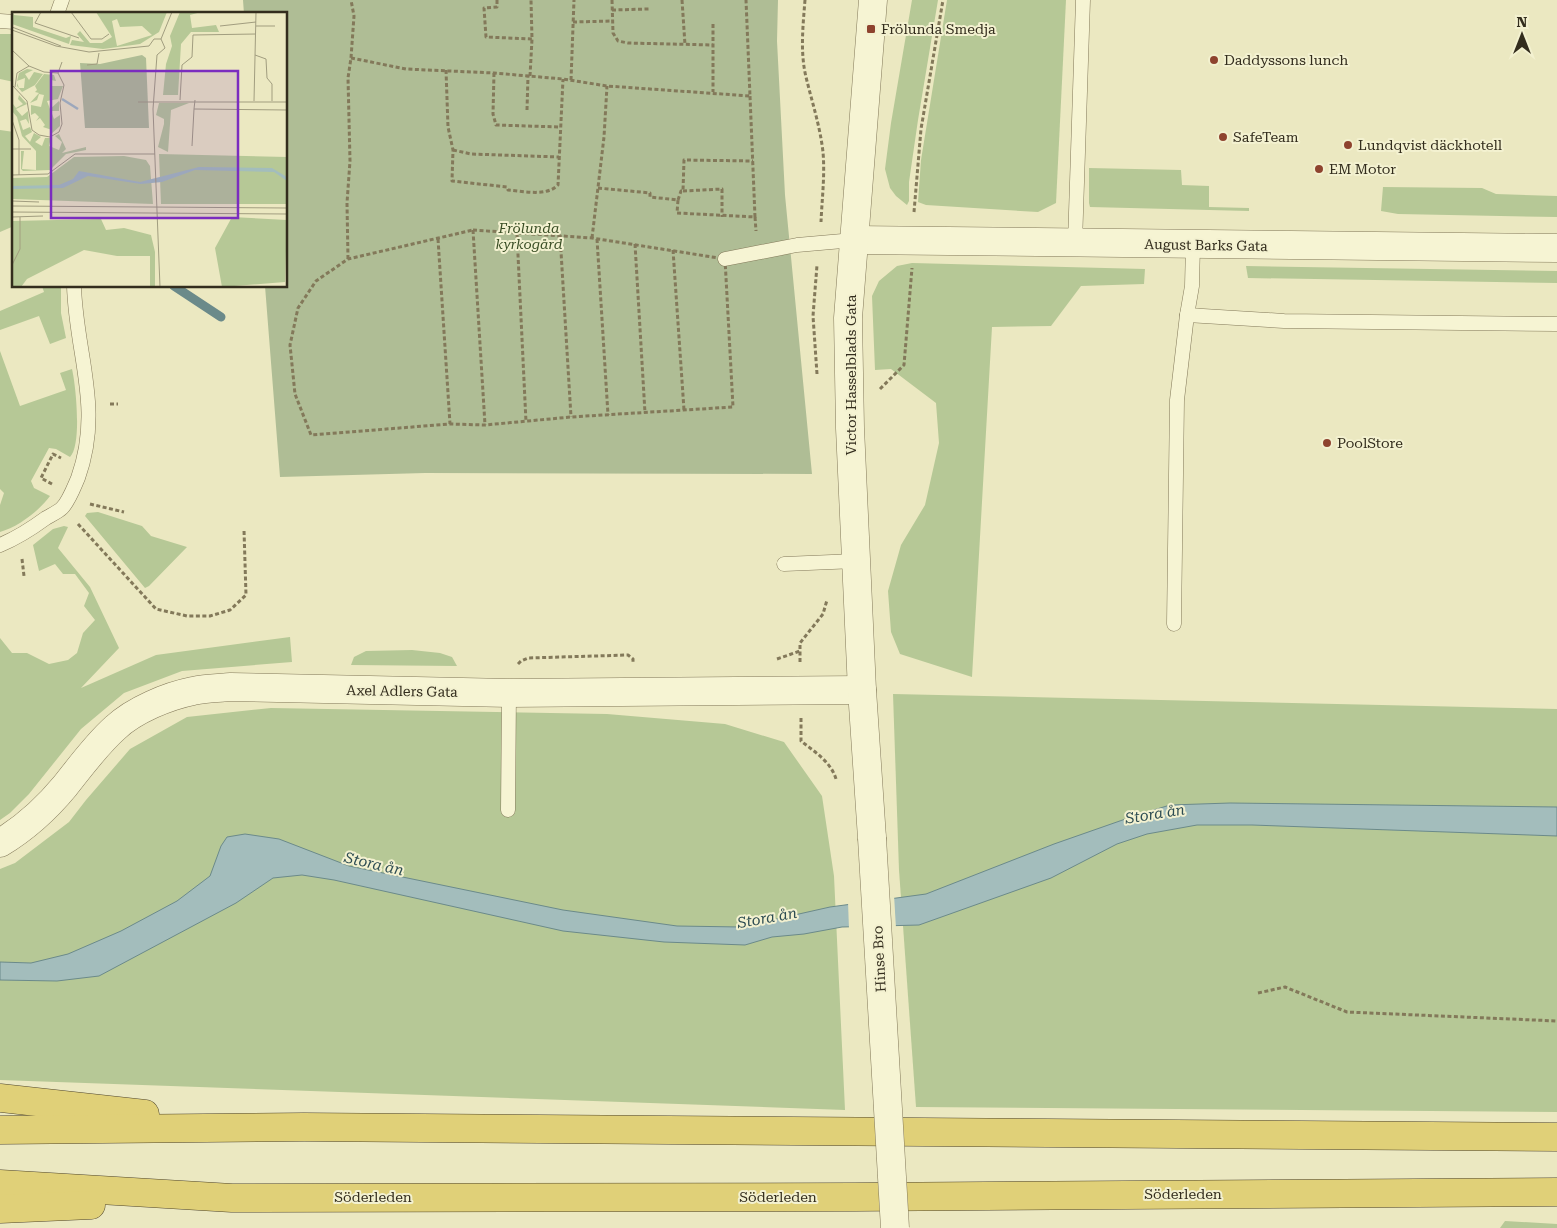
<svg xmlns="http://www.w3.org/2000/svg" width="1557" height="1228" font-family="'Roboto Serif',serif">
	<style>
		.green { fill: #b6c896 }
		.cemetery { fill: #afbd95 }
		.water { fill: #a3bdbc; stroke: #6b8a8a }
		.pier { fill: #ebe8c1 }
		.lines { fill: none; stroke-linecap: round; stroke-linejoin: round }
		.stream { stroke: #6b8a8a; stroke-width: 9 }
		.service-casing { stroke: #83795a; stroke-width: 15 }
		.minor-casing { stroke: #83795a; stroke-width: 29 }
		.tertiary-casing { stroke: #83795a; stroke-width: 29 }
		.trunk-casing { stroke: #50462e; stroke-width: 29 }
		.path { stroke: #83795a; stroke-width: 3; stroke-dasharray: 4 2.5; stroke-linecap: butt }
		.service { stroke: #f6f4d3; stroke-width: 14 }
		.minor { stroke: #f6f4d3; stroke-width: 28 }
		.tertiary { stroke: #f6f4d3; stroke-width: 28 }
		.trunk { stroke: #e0d078; stroke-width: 28 }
		.tertiary-bridge-casing { stroke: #83795a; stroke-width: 29; stroke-linecap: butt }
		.tertiary-bridge { stroke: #f6f4d3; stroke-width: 28 }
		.poi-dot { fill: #8e432e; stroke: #f3f1d0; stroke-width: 2 }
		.labels { text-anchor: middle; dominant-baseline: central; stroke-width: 4; stroke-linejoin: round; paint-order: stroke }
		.poi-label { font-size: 14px; fill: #332d1d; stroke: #f3f1d0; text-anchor: start }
		.park-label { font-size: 14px; font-style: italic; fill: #3a4e25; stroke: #f3f1d0 }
		.street-label { font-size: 14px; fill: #332d1d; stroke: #f3f1d0 }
		.water-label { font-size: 15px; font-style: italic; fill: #2d4c52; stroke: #f3f1d0 }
		.inset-river { fill: none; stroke: #a3bdbc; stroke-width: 2.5 }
		.inset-road { fill: none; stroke: #a19d7f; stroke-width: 1 }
		.view { fill: #7b2cbf; fill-opacity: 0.15; stroke: #7b2cbf; stroke-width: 2.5 }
		.inset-edge { fill: none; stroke: #332d1d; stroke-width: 2.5 }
	</style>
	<rect width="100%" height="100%" fill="#ebe8c1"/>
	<!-- green -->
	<g class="green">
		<path d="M912 0H938L918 120 909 182V201L907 205 896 196 890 188 885 169 891 123Z"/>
		<path d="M947 0H1066L1056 203 1038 212 926 205 918 202 921 160Z"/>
		<path d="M0 34H14V82L0 79Z"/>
		<path d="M0 130 14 132V226L0 232Z"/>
		<path d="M1089 168 1181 170 1182 185 1209 186V207L1249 208V211L1090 207 1089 203Z"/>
		<path d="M1383 187 1482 188 1496 194 1557 196V217L1398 214 1381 211Z"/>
		<path d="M912 263 1145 269 1144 284 1081 286 1051 326 992 327 972 677 900 654 891 632 888 591 901 545 925 505 939 443 936 403 891 369 875 370 872 296 879 281 897 266Z"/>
		<path d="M1246 266 1557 271V283L1248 278Z"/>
		<path d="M42 286H61V313L66 338 50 344 39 316 0 330V311L44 292Z"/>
		<path d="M0 351 20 406 66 390 60 373 72 369C76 386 82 445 70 457L56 449 49 448 31 481 34 488 50 496C39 511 18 527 0 532V505L4 493 0 489Z"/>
		<path d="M98 512 142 526 151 536 187 547 149 586 145 588 85 516 87 513Z"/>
		<path d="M64 526 68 527 58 548 90 587 119 648 81 688 156 655 290 637 292 662 182 671 124 693 81 729 29 794 10 813 0 820V638L12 653H27L49 664 68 660 77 653 83 633 95 620 84 606 89 593 75 574H63L55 564 39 571 33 545 53 529Z"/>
		<path d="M412 650 440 653 452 657 457 666 351 665 354 657 366 651Z"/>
		<path d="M893 694 1557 709V1112L916 1107 899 870Z"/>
		<path d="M271 708 607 714 725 724 784 742 822 796 834 876 845 1110 0 1080V869L15 863 69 822 86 800 130 749 187 717Z"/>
		<path d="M1505 1221 1557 1224V1228H1500Z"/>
	</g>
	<!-- cemetery -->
	<path class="cemetery" d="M243 0H778L777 41 785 195 812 474 425 473 280 477 265 286H286V14H244Z"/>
	<!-- water -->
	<path class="water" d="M1230 803 1557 807V836L1252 825H1197L1147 834 1117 844 1051 878 919 925 842 927 804 934 772 937 745 945 664 942 563 931 334 880 302 875 273 878 236 903 99 976 57 981 0 980V962L31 963 68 954 121 931 177 901 210 876 221 846 227 837 245 834 279 839 349 866 563 910 677 926 741 927 830 907 926 894 1054 844 1134 816 1170 805Z"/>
	<!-- pier -->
	<path class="pier" d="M894 895 896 928 849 929 848 902Z"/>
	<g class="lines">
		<!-- stream -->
		<path class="stream" d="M174 286 221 317"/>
		<!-- service casing -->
		<g class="service-casing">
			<g id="service">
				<path d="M57 14 62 0"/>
				<path d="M0 21 14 22"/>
				<path d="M1075 243 1083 0"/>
				<path d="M1193 245 1192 286 1187 315 1284 321 1557 324"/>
				<path d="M725 259 797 245 854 240"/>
				<path d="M0 545C17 538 31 529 46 518 51 515 58 512 62 508 69 501 74 487 78 478 103 408 76 355 74 286"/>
				<path d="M784 564 856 561"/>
				<path d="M1174 624 1177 400 1187 315"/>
				<path d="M508 810 509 693"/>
			</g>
		</g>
		<!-- minor casing -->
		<g class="minor-casing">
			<g id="minor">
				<path d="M854 240 1557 248"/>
				<path d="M0 843C25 828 46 809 65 786 81 766 96 745 115 728 134 710 168 696 193 691 205 688 219 688 231 687L509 693 862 690"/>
			</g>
		</g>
		<!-- tertiary casing -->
		<g class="tertiary-casing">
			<path id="tertiary" d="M872 838 862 690 850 428 848 318 873 0"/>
		</g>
		<!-- trunk casing -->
		<g class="trunk-casing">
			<g id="trunk">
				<path d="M0 1098 145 1114"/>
				<path d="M0 1130 304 1127 1557 1137"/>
				<path d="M0 1184 232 1198 856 1197 1557 1192"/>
				<path d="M0 1209 91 1205"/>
			</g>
		</g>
		<!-- path -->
		<g class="path">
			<path d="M497 0V7L484 8 486 37 532 39"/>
			<path d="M612 0 613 33 618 41 628 43 713 45"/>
			<path d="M682 0 685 45"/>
			<path d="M805 0C803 26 800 52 806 77 812 102 820 126 823 152 825 176 822 198 821 222"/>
			<path d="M612 10 649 9"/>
			<path d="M573 22 612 21"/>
			<path d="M713 24V92"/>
			<path d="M351 58 406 69 494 73 563 79 607 86 750 96 746 0"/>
			<path d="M446 70 448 127 453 150 452 181 507 187 508 190C524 191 546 197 558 185L563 79"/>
			<path d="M494 73 493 114 496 125 560 127"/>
			<path d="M530 76 532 39 531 0"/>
			<path d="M571 80 574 0"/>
			<path d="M527 110 528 76"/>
			<path d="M453 150 471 154 559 157"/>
			<path d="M598 188 650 193V197L678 200 677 213 755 217 750 96"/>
			<path d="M683 191 722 189V217"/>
			<path d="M678 200 681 191H683L684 160 753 161"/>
			<path d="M914 212 921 129 943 0"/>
			<path d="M755 217 756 231"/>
			<path d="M473 230 592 238 725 259 733 407 571 417 485 425 450 424 311 435 295 394 290 345 298 308 316 281 348 259Z"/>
			<path d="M473 230 485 425"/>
			<path d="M517 234 526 422"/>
			<path d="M560 235 571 417"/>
			<path d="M592 238 604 137 607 86"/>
			<path d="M438 239 450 424"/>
			<path d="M597 239 608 415"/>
			<path d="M635 244 645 413"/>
			<path d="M673 250 684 410"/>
			<path d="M348 259 347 203 350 161 348 78 351 58 354 16 351 0"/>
			<path d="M817 374 813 316 817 265"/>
			<path d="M880 389 904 365 912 268"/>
			<path d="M110 404H118"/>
			<path d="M52 484 41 478 53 454 61 458"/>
			<path d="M90 504 124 512"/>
			<path d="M78 524 156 609 187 616H210L230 610 246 595 244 530"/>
			<path d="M22 559 24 576"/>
			<path d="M777 659 800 651"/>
			<path d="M800 662V643L823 614 827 600"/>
			<path d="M518 664 521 661 528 658 628 655 633 659V663"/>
			<path d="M801 718V741C815 752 831 762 836 779"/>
			<path d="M1258 993 1285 987 1347 1012 1557 1021"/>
		</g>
		<!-- service -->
		<use href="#service" class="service"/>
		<!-- minor -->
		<use href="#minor" class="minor"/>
		<!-- tertiary -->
		<use href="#tertiary" class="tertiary"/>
		<!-- trunk -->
		<use href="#trunk" class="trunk"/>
		<!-- tertiary-bridge casing -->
		<g class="tertiary-bridge-casing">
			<path id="tertiary-bridge" d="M872 838 895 1228"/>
		</g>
		<!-- tertiary-bridge -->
		<use href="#tertiary-bridge" class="tertiary-bridge"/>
	</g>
	<!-- markers -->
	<g class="poi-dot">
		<rect x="866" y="24" width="10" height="10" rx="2.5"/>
		<circle cx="1214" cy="60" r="5"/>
		<circle cx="1223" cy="137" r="5"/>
		<circle cx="1348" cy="145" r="5"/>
		<circle cx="1319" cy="169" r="5"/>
		<circle cx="1327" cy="443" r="5"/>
	</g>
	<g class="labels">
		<!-- poi labels -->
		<g class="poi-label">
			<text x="881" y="29">Frölunda Smedja</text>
			<text x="1224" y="60">Daddyssons lunch</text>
			<text x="1233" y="137">SafeTeam</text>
			<text x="1358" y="145">Lundqvist däckhotell</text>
			<text x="1329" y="169">EM Motor</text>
			<text x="1337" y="443">PoolStore</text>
		</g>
		<!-- park labels -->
		<g class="park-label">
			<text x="529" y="228">Frölunda<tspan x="529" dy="16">kyrkogård</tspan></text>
		</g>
		<!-- street labels -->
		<g class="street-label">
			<text transform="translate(1206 245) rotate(1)">August Barks Gata</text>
			<text transform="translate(851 375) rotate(-90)">Victor Hasselblads Gata</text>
			<text transform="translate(402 691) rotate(1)">Axel Adlers Gata</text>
			<text transform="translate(879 959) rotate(-93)">Hinse Bro</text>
			<text x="1183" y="1194">Söderleden</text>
			<text x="373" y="1197">Söderleden</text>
			<text x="778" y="1197">Söderleden</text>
		</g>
		<!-- water labels -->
		<g class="water-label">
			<text transform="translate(1155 814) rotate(-9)">Stora ån</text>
			<text transform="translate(374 864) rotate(13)">Stora ån</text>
			<text transform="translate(767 918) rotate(-10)">Stora ån</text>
		</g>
	</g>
	<!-- overview -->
	<g transform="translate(12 12)">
		<rect width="275" height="275" fill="#ebe8c1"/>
		<path d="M1 0 2 3 21 5V15L54 26 59 24 57 32 0 12ZM84 0H155L147 20 128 32 91 37 58 33 60 28 72 30 65 22 68 19 78 31H90L100 25ZM105 7 108 15 130 14 140 23 105 34 100 9ZM168 0H189L178 3 180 16 204 13 207 20H179L169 32 166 83H151L154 52 160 34 158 24ZM15 57 21 58 13 62 17 68 22 60 31 62 23 73 10 80 5 74V71L7 76H12L13 66 5 69 7 61ZM32 62 42 63 44 69 39 68 38 74H51L46 87 35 89 38 97 47 89V99H39L42 107 48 103V114L38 123 40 118 31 115 33 113 28 106 24 109 27 105 23 101 19 103V93L29 95 32 83 27 82 25 88 18 91 27 81 23 80 25 78 23 74ZM7 83 15 92 4 97 10 104 16 99 17 112 14 107 8 109 11 118 18 115 20 120 13 124 18 130 22 121 29 125 23 130 30 134 33 126H39L37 134 47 138 50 130 43 124 47 122 54 137 50 141 74 135V138L54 142 38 158 11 159 9 157V139H12L10 157 24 158V139L10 124 5 105 0 99 1 92 4 96 11 92 6 87ZM147 91H177L159 98 156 140 146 135 152 112V107L144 103ZM147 142 275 145V192H149ZM62 145 112 144 134 148 138 154 141 192 0 187V166L35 165ZM220 205 275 208 273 270 210 275 203 236ZM89 207 94 218 112 216 139 223 143 240V275H138V244H105L72 238 15 267 9 275H0V209Z" fill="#b6c896" fill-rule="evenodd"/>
		<path d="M130 43 134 46 137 116H73L68 51 88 52Z" fill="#afbd95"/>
		<path d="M187 155 260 156 275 165V169L262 160 183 158 150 170 129 172 76 164 51 176 0 177V174L47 173 61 167 67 159 128 170Z" fill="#a3bdbc"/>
		<path class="inset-river" d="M50 87 66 97"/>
		<path class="inset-road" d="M29 0 23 11 67 26M59 0 79 27H90L97 22M208 14 244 10M244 14H263M0 15 49 34M0 18 44 34 77 40 137 34M149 27 160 0M137 34 142 27H149M0 38 17 54 32 60 46 61 50 50M145 43 141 97 148 275M145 43 153 36 149 27M243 43 254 47 255 66 260 72V89M75 53 85 52 87 41M0 73 15 89 20 118 27 123 38 125 47 120 50 112 48 91 52 73 46 61M3 75 5 61 17 54M168 88 170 53 180 45 181 23 244 22M183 88 182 97 275 98M242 89 244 0M126 90H275M0 108 7 128V163M180 134 182 97M0 137H19M0 163 36 162 63 142H143M0 189 27 190M0 194 275 196M0 200 275 202M0 205 31 204M0 253 8 237V205"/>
		<path class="view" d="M39 59H226V206H39Z"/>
		<rect width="275" height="275" class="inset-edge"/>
	</g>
	<!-- north arrow -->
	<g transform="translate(1522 35)" stroke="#f3f1d0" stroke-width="4" paint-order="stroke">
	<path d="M0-4L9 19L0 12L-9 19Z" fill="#332d1d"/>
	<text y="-8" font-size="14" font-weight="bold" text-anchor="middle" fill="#332d1d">N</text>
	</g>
</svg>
